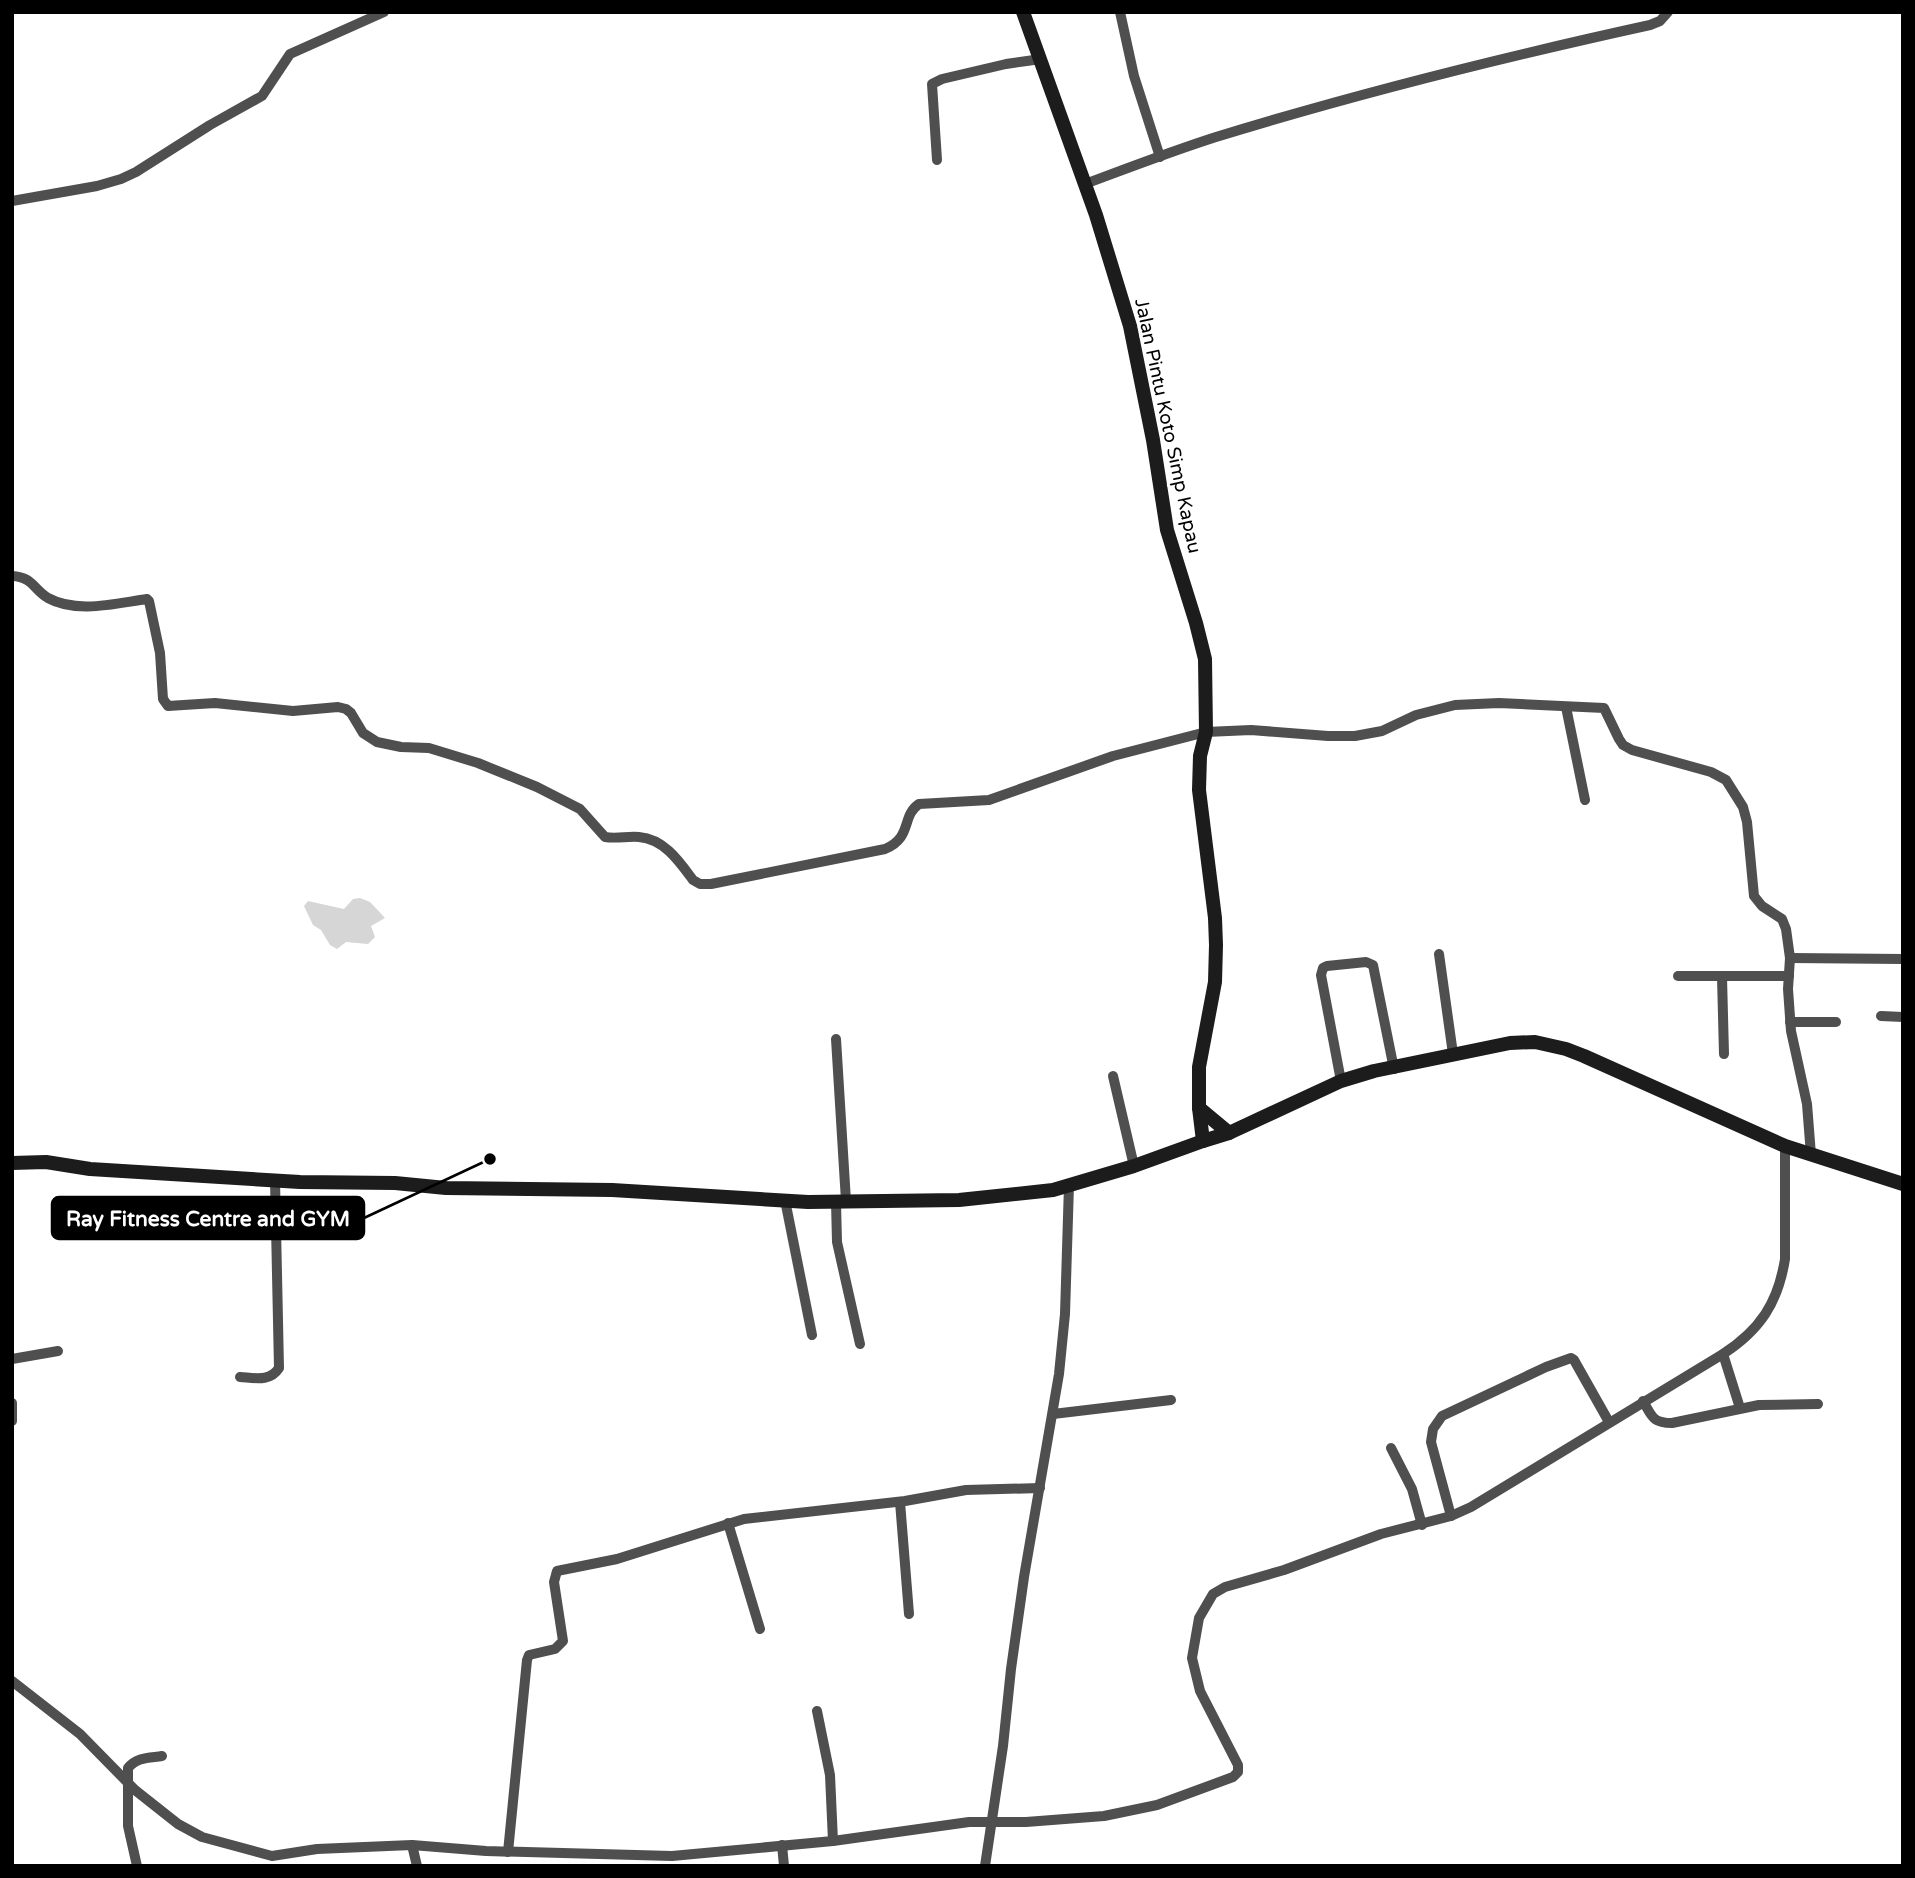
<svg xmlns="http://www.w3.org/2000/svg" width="1915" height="1878" font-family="'Varela Round',sans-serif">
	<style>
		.green { fill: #d6d6d6 }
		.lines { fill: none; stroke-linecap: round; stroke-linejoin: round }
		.street { stroke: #4f4f4f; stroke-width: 10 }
		.secondary { stroke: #1c1c1c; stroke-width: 14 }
		.labels { text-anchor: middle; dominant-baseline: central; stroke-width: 6; stroke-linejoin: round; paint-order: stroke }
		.street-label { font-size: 19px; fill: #000; stroke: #fff }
		.leader { fill: none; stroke: #000; stroke-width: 2.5 }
		.callout-dot { fill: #000; stroke: #fff; stroke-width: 2.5 }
		.callout { fill: #000; stroke: #000; stroke-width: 2.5 }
		.callout-label { font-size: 21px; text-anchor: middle; font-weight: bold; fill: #fff }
	</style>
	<rect width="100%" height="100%" fill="#fff"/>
	<!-- green -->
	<path class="green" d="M360 898 370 902 385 918 371 926 375 937 368 944 346 942 337 949 330 945 321 930 313 925 304 906 308 901 344 909 353 899Z"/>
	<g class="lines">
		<!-- street -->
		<g class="street">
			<path d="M1120 12 1134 76 1160 157"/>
			<path d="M937 160 932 84 942 79 1006 64 1041 59"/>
			<path d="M1085 184C1128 168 1172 151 1216 137 1359 93 1504 57 1650 25L1660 21 1668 12"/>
			<path d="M12 201 97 186 121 179 136 172 210 125 262 96 290 54 384 12"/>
			<path d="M12 576C33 577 33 589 48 598 77 614 117 603 147 599L149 601 160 653 163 699 168 706 215 703 293 711 338 707 346 709 351 713 363 733 377 742 401 747 429 748 478 763 537 787 580 809 605 837C617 839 627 836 639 837 664 839 679 861 693 880L700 884H711L885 849C913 837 901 816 919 804L989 800 1113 756 1206 732 1251 730 1328 736H1355L1382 731 1416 715 1455 705 1499 703 1604 708 1619 739 1623 745 1632 750 1711 772 1726 780 1743 807 1747 822 1754 896 1762 906 1782 919 1786 929 1790 958 1788 989 1791 1031 1807 1104 1811 1155"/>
			<path d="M1566 707 1585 800"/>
			<path d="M1439 954 1453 1054"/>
			<path d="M1790 958 1903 959"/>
			<path d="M1678 976H1789"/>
			<path d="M1722 977 1724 1054"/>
			<path d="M1881 1016 1903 1017"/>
			<path d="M1790 1022H1836"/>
			<path d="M836 1039 846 1201"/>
			<path d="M1113 1076 1134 1166"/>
			<path d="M1341 1081 1321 975 1323 968 1327 966 1366 962 1373 965 1394 1069"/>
			<path d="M785 1200 812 1335"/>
			<path d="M836 1202 837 1242 860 1344"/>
			<path d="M1723 1354 1740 1408"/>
			<path d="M12 1359 58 1351"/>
			<path d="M240 1377C255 1378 270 1382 279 1368L275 1180"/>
			<path d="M1643 1401C1652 1416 1652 1423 1672 1423L1759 1405 1818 1404"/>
			<path d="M12 1403V1421"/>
			<path d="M1053 1414 1171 1400"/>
			<path d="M1391 1448 1412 1489 1422 1525"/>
			<path d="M900 1502 909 1614"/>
			<path d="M1451 1516 1431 1442 1433 1429 1442 1416 1546 1367 1571 1358 1574 1360 1609 1422"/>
			<path d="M728 1523 760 1629"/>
			<path d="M12 1681 80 1734 135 1790 178 1824 202 1837 272 1856 317 1849 412 1845 486 1851 672 1856 833 1841 969 1822H1026L1104 1816 1157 1805 1233 1777 1238 1772V1765L1200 1691 1192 1658 1199 1618 1213 1594 1225 1587 1284 1570 1381 1534 1451 1516 1471 1507 1723 1354C1760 1330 1778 1303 1785 1259V1146"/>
			<path d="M817 1711 830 1775 833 1841"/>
			<path d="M412 1845 417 1866"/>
			<path d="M782 1845 784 1866"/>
			<path d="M508 1852 527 1660 529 1655 555 1649 563 1641 554 1582 557 1571 617 1559 744 1519 905 1501 966 1490 1040 1488"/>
			<path d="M137 1866 128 1826V1768C137 1757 149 1758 162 1756"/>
			<path d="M985 1866 1003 1746 1011 1669 1024 1577 1059 1374 1065 1314 1069 1185"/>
		</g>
		<!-- secondary -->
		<g class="secondary">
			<path d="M1023 12 1096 215 1130 326 1153 440 1167 530 1196 623 1205 659 1206 732 1200 756 1199 790 1215 918 1216 945 1215 982 1199 1067V1108L1203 1141 1229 1133 1341 1081 1374 1071 1510 1043 1535 1042 1566 1049 1584 1056 1785 1146 1903 1184"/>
			<path d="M1199 1108 1229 1133"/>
			<path d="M12 1163 46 1162 90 1169 300 1182 395 1183 446 1188 612 1190 808 1202 959 1200 1053 1190 1134 1166 1203 1141"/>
		</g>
	</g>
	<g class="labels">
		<!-- street labels -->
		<g class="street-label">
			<text transform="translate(1168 426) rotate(78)">Jalan Pintu Koto Simp Kapau</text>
		</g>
	</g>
	<!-- callouts -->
	<path class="leader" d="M490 1159L364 1218"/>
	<circle class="callout-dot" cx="490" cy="1159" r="7"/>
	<rect class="callout" x="52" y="1197" width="312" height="42" rx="7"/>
	<g class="callout-label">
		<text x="208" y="1226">Ray Fitness Centre and GYM</text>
	</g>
	<!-- border -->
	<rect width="1915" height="1878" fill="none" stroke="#000000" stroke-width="28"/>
</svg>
